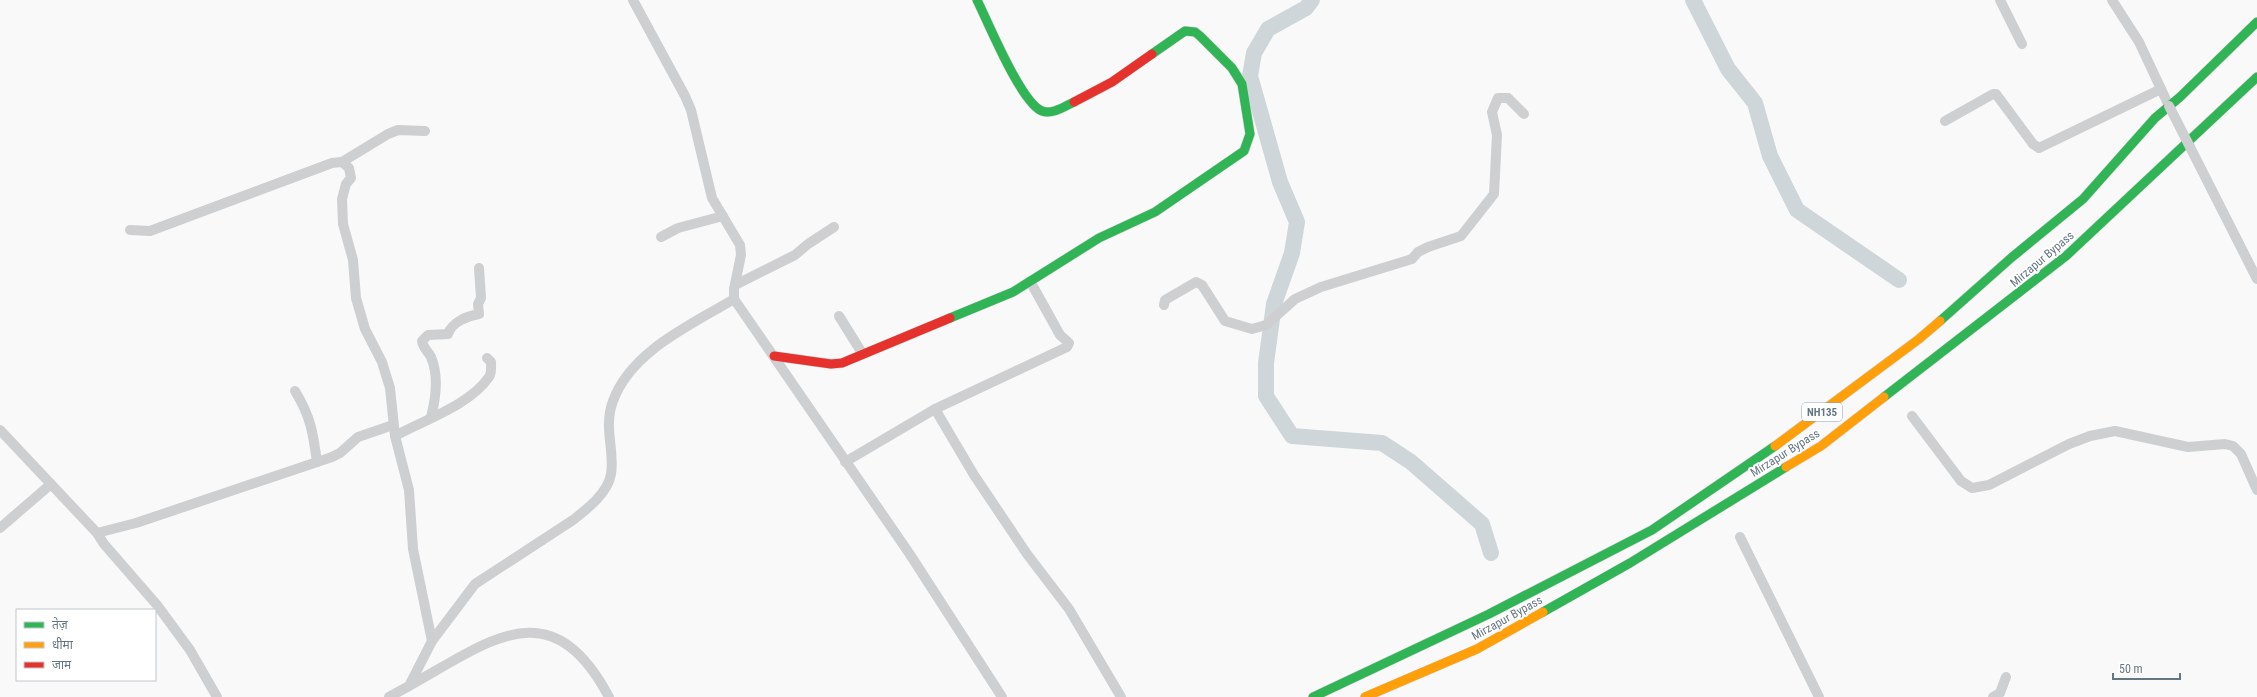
<svg xmlns="http://www.w3.org/2000/svg" width="2257" height="697" font-family="'Roboto Condensed','Noto Sans Devanagari',sans-serif">
	<style>
		.lines { fill: none; stroke-linecap: round; stroke-linejoin: round }
		.river { stroke: #ced6d9; stroke-width: 16 }
		.fast-casing { stroke: #d5d6d7; stroke-width: 10 }
		.slow-casing { stroke: #d5d6d7; stroke-width: 10 }
		.jam-casing { stroke: #d5d6d7; stroke-width: 10 }
		.street { stroke: #cecfd0; stroke-width: 10 }
		.fast { stroke: #30b455; stroke-width: 9 }
		.slow { stroke: #ff9f0a; stroke-width: 9 }
		.jam { stroke: #e5322d; stroke-width: 9 }
		.street-bridge { stroke: #cecfd0; stroke-width: 10 }
		.labels { text-anchor: middle; dominant-baseline: central; stroke-width: 4; stroke-linejoin: round; paint-order: stroke }
		.shield { fill: #fff; stroke: #939fa8; stroke-width: 1 }
		.shield-label { font-size: 11px; font-weight: bold; fill: #657683 }
		.street-label { font-size: 12px; fill: #657683; stroke: #fff }
	</style>
	<rect width="100%" height="100%" fill="#f9f9f9"/>
	<g class="lines">
		<!-- river -->
		<g class="river">
			<path d="M1312 0 1306 8 1268 29 1254 53 1250 76 1280 182 1297 222 1292 253 1274 304 1266 363V396L1292 436 1382 443 1411 462 1482 524 1491 553"/>
			<path d="M1693 0 1728 69 1755 103 1770 156 1797 210 1899 280"/>
		</g>
		<!-- fast casing -->
		<g class="fast-casing">
			<g id="fast">
				<path d="M977 0C988 22 1021 103 1042 111 1053 115 1065 106 1074 102"/>
				<path d="M950 318 1013 292 1099 238 1155 212 1244 151 1250 134 1242 84 1232 68 1200 36 1195 32 1185 31 1152 54"/>
				<path d="M1940 321 2011 258 2083 199 2155 118 2180 97 2257 22"/>
				<path d="M1884 397 2066 256 2257 77"/>
				<path d="M1543 612 1630 563 1786 467"/>
				<path d="M1313 697 1489 614 1652 530 1775 446"/>
			</g>
		</g>
		<!-- slow casing -->
		<g class="slow-casing">
			<g id="slow">
				<path d="M1775 446 1919 339 1940 321"/>
				<path d="M1786 467 1821 446 1884 397"/>
				<path d="M1365 697 1477 649 1543 612"/>
			</g>
		</g>
		<!-- jam casing -->
		<g class="jam-casing">
			<g id="jam">
				<path d="M1074 102 1112 82 1152 54"/>
				<path d="M774 356 831 364 842 363 950 318"/>
			</g>
		</g>
		<!-- street -->
		<g class="street">
			<path d="M633 0 685 96 691 110 712 198 740 245 741 255 734 289V299L909 553 1002 697"/>
			<path d="M2000 0 2022 44"/>
			<path d="M2112 0 2139 42 2169 106"/>
			<path d="M1945 121 1993 94H1996L2033 144 2039 148 2161 89"/>
			<path d="M2190 147 2257 279"/>
			<path d="M342 162 388 134 398 130 425 131"/>
			<path d="M130 230 150 231 332 163 342 162 349 168 351 178 346 184 342 199 343 224 353 260 356 298 365 329 382 362 390 388 395 436 409 490 413 549 432 641"/>
			<path d="M661 237 678 228 723 216"/>
			<path d="M735 285 795 255 808 244 834 227"/>
			<path d="M1164 305 1165 300 1196 282 1202 285 1225 321 1252 329 1266 325 1295 299 1321 287 1412 259 1418 252 1428 247 1461 236 1494 194 1497 135 1492 112 1498 98H1508L1524 114"/>
			<path d="M839 316 862 353"/>
			<path d="M295 391C311 417 313 433 317 462"/>
			<path d="M935 409 974 475 1027 554 1069 609 1121 697"/>
			<path d="M1912 416 1961 481 1972 488 1989 485 2069 444 2090 436 2115 431 2188 447 2225 444 2233 446 2241 454 2257 490"/>
			<path d="M431 417C436 398 439 376 431 357 428 351 423 348 422 341L428 335 448 334C452 322 467 316 479 314L478 304 481 298 479 268"/>
			<path d="M0 430 97 533 104 544 157 605 190 650 217 697"/>
			<path d="M395 436C424 420 470 405 489 377 492 373 491 366 491 362L487 358"/>
			<path d="M845 462 935 409 1067 347 1069 343 1060 335 1030 281"/>
			<path d="M0 528 51 484"/>
			<path d="M97 533 136 523 332 457 340 453 358 437 393 425"/>
			<path d="M1740 537 1819 697"/>
			<path d="M409 686C490 641 551 588 609 697"/>
			<path d="M389 697 409 686 432 641 475 584 573 520C587 509 608 493 611 474 615 450 603 428 613 401 631 351 691 325 734 299"/>
			<path d="M1993 697 2000 693 2006 677"/>
		</g>
		<!-- fast -->
		<use href="#fast" class="fast"/>
		<!-- slow -->
		<use href="#slow" class="slow"/>
		<!-- jam -->
		<use href="#jam" class="jam"/>
		<!-- street-bridge -->
		<path class="street-bridge" d="M2169 106 2190 147"/>
	</g>
	<g class="labels">
		<!-- shield labels -->
		<rect class="shield" x="1802" y="403" width="40" height="18" rx="3"/>
		<g class="shield-label">
			<text x="1822" y="412">NH135</text>
		</g>
		<!-- street labels -->
		<g class="street-label">
			<text transform="translate(2042 259) rotate(-40)">Mirzapur Bypass</text>
			<text transform="translate(1785 453) rotate(-32)">Mirzapur Bypass</text>
			<text transform="translate(1507 618) rotate(-29)">Mirzapur Bypass</text>
		</g>
	</g>
	<!-- legend -->
	<rect x="16" y="609" width="140" height="72" fill="#ffffff" stroke="#c1c8cd"/>
	<rect x="24" y="622" width="20" height="6" fill="#30b455" stroke="#c1c8cd"/>
	<text x="52" y="629" font-size="12" fill="#657683">तेज़</text>
	<rect x="24" y="642" width="20" height="6" fill="#ff9f0a" stroke="#c1c8cd"/>
	<text x="52" y="649" font-size="12" fill="#657683">धीमा</text>
	<rect x="24" y="662" width="20" height="6" fill="#e5322d" stroke="#c1c8cd"/>
	<text x="52" y="669" font-size="12" fill="#657683">जाम</text>
	<!-- scale -->
	<path d="M2113 673v6h67v-6" fill="none" stroke="#657683" stroke-width="2"/>
	<text x="2119" y="673" font-size="12" fill="#657683" stroke="#ffffff" stroke-width="3" paint-order="stroke">50 m</text>
</svg>
